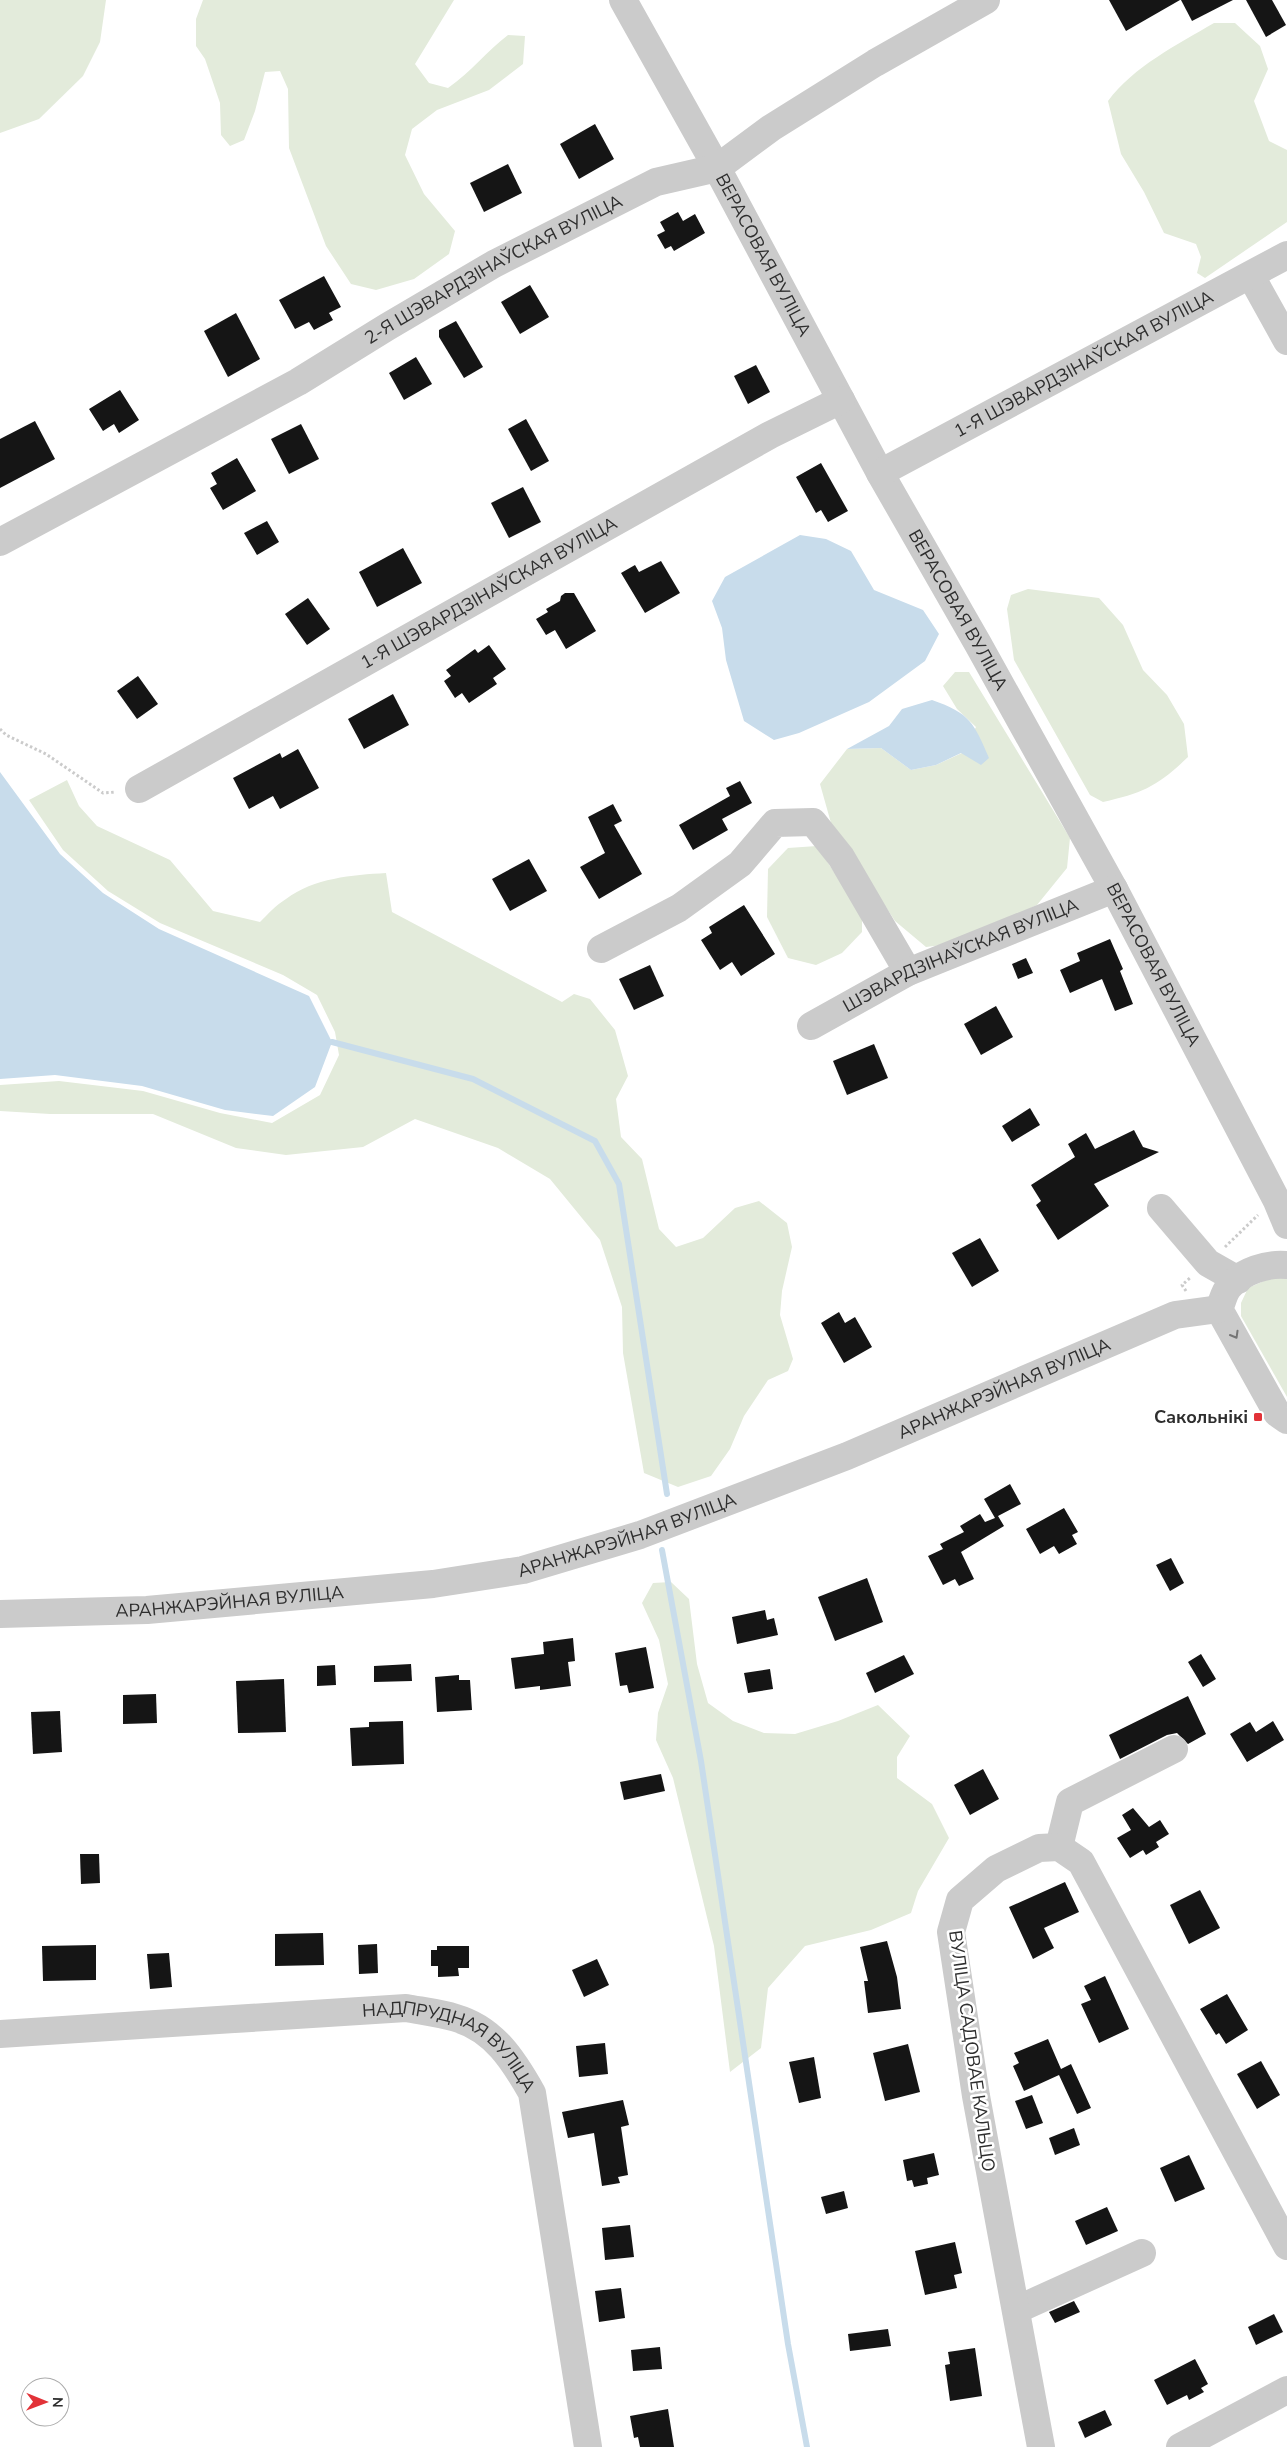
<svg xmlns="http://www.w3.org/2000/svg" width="1287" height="2447" font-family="'Nunito Sans',sans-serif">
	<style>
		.green { fill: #e3ebdb }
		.water { fill: #c8dceb }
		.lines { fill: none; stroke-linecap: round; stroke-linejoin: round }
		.stream { stroke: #c8dceb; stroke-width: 6 }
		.building { fill: #151515 }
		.path { stroke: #cbcbcb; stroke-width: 3; stroke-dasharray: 2.5 2.5; stroke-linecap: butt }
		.minor { stroke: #cbcbcb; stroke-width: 28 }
		.oneway { stroke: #757575 }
		.poi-dot { fill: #e23238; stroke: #fff; stroke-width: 2 }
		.labels { text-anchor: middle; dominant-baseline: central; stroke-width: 5; stroke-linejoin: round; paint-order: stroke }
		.street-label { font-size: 18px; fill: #2e2e2e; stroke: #fff }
		.poi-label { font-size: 18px; font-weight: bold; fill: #2e2e2e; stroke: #fff; text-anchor: end }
	</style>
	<rect width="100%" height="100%" fill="#fff"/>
	<!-- green -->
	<g class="green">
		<path d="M0 0H106L100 42 83 76 39 119 0 133Z"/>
		<path d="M203 0H454L415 64 429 83 448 88C471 72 487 51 508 35L525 36 523 64 489 90 437 110 412 129 405 155 424 194 455 231 449 254 414 279 376 290 351 284 326 246 289 148 288 89 280 71 265 72 255 111 244 140 230 146 221 135 220 103 205 59 196 46V19Z"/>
		<path d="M1214 23H1235L1260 46 1268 69 1254 101 1269 141 1287 150V222L1205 278 1197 273 1201 257 1196 244 1164 233 1144 192 1121 154 1108 101C1134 66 1177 45 1214 23Z"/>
		<path d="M1028 589 1099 598 1123 625 1143 670 1167 695 1184 724 1188 757C1158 786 1143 793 1103 802L1090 795 1014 660 1007 609 1011 595Z"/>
		<path d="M955 672H969L1070 838 1067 868 1037 905 958 943 926 947 895 921 831 823 820 784 847 749 881 748 911 770 936 765 962 753 976 727 957 709 943 686Z"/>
		<path d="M67 780 79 806 97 826 170 860 213 911 260 922C268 914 276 905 286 899 314 878 352 875 386 873L392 912 562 1002 574 994 590 999 615 1030 628 1076 616 1099 621 1137 642 1159 659 1229 676 1247 703 1238 735 1208 759 1201 787 1223 792 1247 782 1291 780 1315 793 1359 788 1371 768 1380 744 1416 730 1449 711 1476 678 1487 644 1473 623 1353 622 1307 600 1240 550 1179 498 1148 415 1119 363 1147 286 1155 236 1148 153 1114H50L0 1111V1085L59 1081 143 1091 220 1113 272 1123 320 1095 339 1055 335 1032 317 995 283 975 160 923 108 891 63 850 29 800Z"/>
		<path d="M817 846 862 915V932L842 953 816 965 788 958 767 917 768 869 788 848Z"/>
		<path d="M1282 1273 1287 1274V1397L1241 1316V1303L1248 1288Z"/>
		<path d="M671 1582 689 1599 697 1664 708 1703 733 1721 764 1733 795 1734 838 1721 878 1705 910 1736 897 1757V1778L932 1804 949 1838 918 1891 911 1913 871 1930 805 1946 768 1988 761 2048 730 2072 714 1946 673 1778 656 1740 658 1713 668 1684 659 1640 642 1603 653 1583Z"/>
	</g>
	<!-- water -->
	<g class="water">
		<path d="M800 535 826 539 851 551 874 590 923 610 939 634 925 661 869 702 799 733 774 740 744 721 726 660 722 628 712 601 725 577Z"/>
		<path d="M932 700C970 713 974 723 989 758L981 765 961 753 936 765 911 770 881 748 847 749 889 726 902 709Z"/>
		<path d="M0 772 60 854 103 893 159 929 309 996 332 1042 315 1087 273 1116 225 1110 142 1086 55 1075 0 1079Z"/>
	</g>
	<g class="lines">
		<!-- stream -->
		<g class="stream">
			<path d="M332 1042 473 1079 595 1141 619 1184 667 1494"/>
			<path d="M662 1550 701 1761 788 2344 807 2447"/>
		</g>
	</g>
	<!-- building -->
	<g class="building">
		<path d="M1109 0H1180L1126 31Z"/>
		<path d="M1181 0H1233L1192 21Z"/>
		<path d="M1246 0H1272L1286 25 1266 37Z"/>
		<path d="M595 124 614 159 579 179 560 144Z"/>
		<path d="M508 164 522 193 484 212 470 183Z"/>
		<path d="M678 212 683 221 695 214 705 233 674 251 671 246 665 249 657 235 665 231 660 222Z"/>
		<path d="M324 276 341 307 329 313 333 320 314 330 309 322 295 329 279 300Z"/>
		<path d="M530 285 549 317 520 334 501 302Z"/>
		<path d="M236 313 260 359 228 377 204 331Z"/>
		<path d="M456 321 483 367 464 378 439 337V330Z"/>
		<path d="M416 357 432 384 404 400 389 373Z"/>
		<path d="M756 365 770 392 748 404 734 376Z"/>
		<path d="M120 390 139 420 119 433 114 424 103 431 89 409Z"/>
		<path d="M526 419 549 461 531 471 508 429Z"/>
		<path d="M35 421 55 459 0 488V439Z"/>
		<path d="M301 424 319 459 289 474 271 439Z"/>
		<path d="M237 458 256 491 223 510 210 488 217 484 211 473Z"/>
		<path d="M821 463 848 511 828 522 821 510 816 513 796 477Z"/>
		<path d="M523 487 541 522 509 538 491 503Z"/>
		<path d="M267 521 279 542 257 555 244 533Z"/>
		<path d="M403 548 422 583 377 607 359 572Z"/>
		<path d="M661 561 680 593 645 613 621 573 635 565 639 572Z"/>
		<path d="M565 593H574L596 631 566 649 555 630 546 635 536 619 548 612 546 609 560 601 561 596Z"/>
		<path d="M308 598 330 629 307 645 285 614Z"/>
		<path d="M489 645 506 669 493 678 497 684 469 703 462 693 455 698 444 681 451 676 446 670 475 649 478 653Z"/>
		<path d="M138 676 158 704 137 719 117 691Z"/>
		<path d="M393 694 409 725 364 749 348 719Z"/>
		<path d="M298 749 319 788 280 809 273 796 249 809 233 778 280 753 282 758Z"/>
		<path d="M740 781 752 803 722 819 728 830 693 850 679 825 730 796 726 788Z"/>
		<path d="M613 804 622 821 614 825 642 874 599 899 580 867 605 853 588 817Z"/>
		<path d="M529 859 547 891 510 911 492 879Z"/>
		<path d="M744 905 775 954 741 976 732 962 720 970 701 940 712 933 709 927Z"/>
		<path d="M1110 939 1123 969 1120 971 1133 1004 1115 1011 1102 979 1070 993 1060 970 1080 961 1077 953Z"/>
		<path d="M1026 958 1033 973 1018 979 1012 964Z"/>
		<path d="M650 965 664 996 634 1010 619 979Z"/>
		<path d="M996 1006 1013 1037 981 1055 964 1024Z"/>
		<path d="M874 1044 888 1078 847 1095 833 1061Z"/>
		<path d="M1030 1108 1040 1125 1012 1142 1002 1126Z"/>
		<path d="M1134 1130 1143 1147 1159 1152 1094 1184 1109 1206 1058 1240 1036 1205 1041 1201 1031 1185 1075 1157 1068 1144 1086 1133 1095 1149Z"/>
		<path d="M980 1238 999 1271 972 1287 952 1253Z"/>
		<path d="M839 1312 845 1323 855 1317 872 1347 844 1363 821 1323Z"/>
		<path d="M1010 1484 1021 1504 998 1516 1004 1526 961 1552 974 1579 959 1586 955 1579 943 1585 928 1556 943 1549 940 1544 964 1532 960 1526 980 1514 985 1522 995 1518 984 1499Z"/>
		<path d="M1064 1508 1078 1532 1072 1535 1077 1544 1059 1554 1054 1546 1040 1554 1026 1529Z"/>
		<path d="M1171 1558 1184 1583 1170 1591 1156 1565Z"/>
		<path d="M867 1578 883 1622 835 1641 818 1597Z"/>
		<path d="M765 1610 767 1620 774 1618 778 1635 737 1644 732 1617Z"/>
		<path d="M573 1638 575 1661 568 1662 571 1686 540 1690V1686L515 1689 511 1658 544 1654 543 1642Z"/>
		<path d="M646 1647 654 1688 629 1693 627 1685 620 1686 615 1653Z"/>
		<path d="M1201 1654 1216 1679 1203 1687 1188 1662Z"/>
		<path d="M904 1655 914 1674 875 1693 866 1673Z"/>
		<path d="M411 1664 412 1681 374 1682V1666Z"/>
		<path d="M335 1665 336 1685 317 1686V1666Z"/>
		<path d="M770 1669 773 1689 748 1693 744 1673Z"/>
		<path d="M459 1675V1680H470L472 1710 437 1712 435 1677Z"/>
		<path d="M284 1679 286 1732 238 1733 236 1681Z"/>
		<path d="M156 1694 157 1723 123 1724V1695Z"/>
		<path d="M1188 1696 1206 1734 1188 1744 1177 1733 1167 1735 1120 1759 1109 1735Z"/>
		<path d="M60 1711 62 1752 33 1754 31 1712Z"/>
		<path d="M403 1721 404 1764 352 1766 350 1728 369 1727V1722Z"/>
		<path d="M1273 1721 1284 1740 1247 1762 1230 1734 1250 1722 1256 1732Z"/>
		<path d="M983 1769 999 1799 970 1815 954 1785Z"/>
		<path d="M661 1774 665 1791 624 1800 620 1782Z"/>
		<path d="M1133 1808 1149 1827 1160 1820 1169 1834 1156 1842 1159 1847 1146 1855 1143 1850 1130 1858 1117 1838 1131 1830 1122 1815Z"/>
		<path d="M80 1854H99L100 1883 81 1884Z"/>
		<path d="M1065 1882 1079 1912 1044 1928 1054 1948 1033 1959 1009 1907Z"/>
		<path d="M1200 1890 1220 1928 1189 1944 1170 1905Z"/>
		<path d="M323 1933 324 1965 275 1966V1934Z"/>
		<path d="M887 1941 897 1977 901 2009 868 2013 864 1981H868L860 1947Z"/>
		<path d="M377 1944 378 1973 359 1974 358 1945Z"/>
		<path d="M96 1945V1980L43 1981 42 1946Z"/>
		<path d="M437 1946H469V1968H458L459 1976 438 1977V1966H431V1950H437Z"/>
		<path d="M169 1953 172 1987 150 1989 147 1954Z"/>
		<path d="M597 1959 609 1985 584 1997 572 1970Z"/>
		<path d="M1105 1976 1129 2029 1099 2043 1081 2004 1091 2000 1084 1986Z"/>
		<path d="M1227 1994 1248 2030 1226 2044 1219 2033 1216 2035 1200 2009Z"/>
		<path d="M1048 2039 1061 2069 1071 2064 1091 2108 1077 2114 1059 2075 1024 2091 1013 2066 1019 2063 1014 2053Z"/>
		<path d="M605 2043 608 2074 579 2077 576 2046Z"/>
		<path d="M908 2044 920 2092 885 2101 873 2053Z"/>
		<path d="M814 2057 821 2098 799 2103 789 2062Z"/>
		<path d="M1261 2061 1280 2095 1257 2109 1237 2074Z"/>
		<path d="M1032 2095 1043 2123 1026 2129 1015 2101Z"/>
		<path d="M623 2100 629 2125 621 2127 628 2175 618 2177 620 2183 602 2186 594 2133 568 2138 562 2112Z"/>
		<path d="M1074 2128 1080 2145 1055 2155 1049 2138Z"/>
		<path d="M934 2153 939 2175 927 2178 928 2184 914 2187 912 2180 907 2181 903 2160Z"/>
		<path d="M1189 2155 1205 2189 1175 2202 1160 2168Z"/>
		<path d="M844 2191 848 2208 826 2214 821 2197Z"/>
		<path d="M1107 2207 1118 2231 1086 2245 1075 2221Z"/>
		<path d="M630 2225 634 2257 605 2260 602 2228Z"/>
		<path d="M955 2242 962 2273 954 2275 957 2288 925 2295 915 2251Z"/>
		<path d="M621 2288 625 2318 599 2322 595 2291Z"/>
		<path d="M1074 2301 1080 2312 1055 2323 1049 2312Z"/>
		<path d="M1274 2314 1283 2332 1256 2345 1248 2327Z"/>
		<path d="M888 2329 891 2346 850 2351 848 2334Z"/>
		<path d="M660 2347 662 2369 633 2371 631 2350Z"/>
		<path d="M975 2348 982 2396 950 2401 945 2365 950 2364 948 2352Z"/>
		<path d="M1195 2359 1208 2384 1201 2388 1204 2392 1189 2400 1187 2395 1167 2405 1154 2380Z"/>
		<path d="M668 2409 674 2447H640L638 2437 634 2438 630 2416Z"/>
		<path d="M1105 2410 1112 2425 1085 2438 1078 2422Z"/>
	</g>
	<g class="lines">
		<!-- path -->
		<g class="path">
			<path d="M0 729 6 735 46 754 103 793 116 792"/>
			<path d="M1225 1247 1258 1215"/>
			<path d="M1186 1291 1182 1285 1190 1278"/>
		</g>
		<!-- minor -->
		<g class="minor">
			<path id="s1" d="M623 0 717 168 880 473 978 644 1114 889 1277 1201 1287 1225"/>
			<path d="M1251 276 1287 341"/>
			<path id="s2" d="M880 473 1287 255"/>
			<path id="s3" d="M0 542 298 382 387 327 494 264 656 182 717 168 771 128 875 63 986 0"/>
			<path id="s4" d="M139 789 770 435 841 400"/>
			<path d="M601 949 679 908 740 864 775 823 813 822 841 857 908 972"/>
			<path id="s5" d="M811 1026 908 972 1114 889"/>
			<path d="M1161 1208 1208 1263 1238 1280"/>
			<path d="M1287 1265C1268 1263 1242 1271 1229 1287 1224 1292 1222 1303 1219 1309L1277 1413 1287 1420"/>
			<path id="s6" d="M0 1614 147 1610 433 1584 523 1570 640 1535 847 1456 1175 1315 1219 1309"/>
			<path d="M1059 1847 1070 1802 1174 1749"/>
			<path id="s7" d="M0 2034 406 2008C422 2011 440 2013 456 2018 494 2029 514 2061 532 2093L588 2447"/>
			<path d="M1016 2310 1142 2253"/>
			<path d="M1041 2447 976 2096 951 1932 960 1900 996 1869 1039 1848 1059 1847 1081 1862 1287 2246"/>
			<path d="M1180 2447 1287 2390"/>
		</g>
	</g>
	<!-- one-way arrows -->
	<defs><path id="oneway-chevron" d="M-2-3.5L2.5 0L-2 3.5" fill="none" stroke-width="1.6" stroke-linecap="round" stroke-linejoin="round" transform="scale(1.25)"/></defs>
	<use class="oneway" href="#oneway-chevron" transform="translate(1235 1335) rotate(60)"/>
	<!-- markers -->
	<rect class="poi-dot" x="1253" y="1412" width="10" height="10" rx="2.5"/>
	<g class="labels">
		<!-- street labels -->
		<g class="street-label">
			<text stroke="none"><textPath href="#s1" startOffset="291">ВЕРАСОВАЯ ВУЛІЦА</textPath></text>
			<text stroke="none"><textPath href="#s3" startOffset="564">2-Я ШЭВАРДЗІНАЎСКАЯ ВУЛІЦА</textPath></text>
			<text stroke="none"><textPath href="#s2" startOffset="231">1-Я ШЭВАРДЗІНАЎСКАЯ ВУЛІЦА</textPath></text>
			<text stroke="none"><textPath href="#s4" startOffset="401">1-Я ШЭВАРДЗІНАЎСКАЯ ВУЛІЦА</textPath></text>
			<text stroke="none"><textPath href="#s1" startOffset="696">ВЕРАСОВАЯ ВУЛІЦА</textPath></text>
			<text stroke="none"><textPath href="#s5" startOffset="166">ШЭВАРДЗІНАЎСКАЯ ВУЛІЦА</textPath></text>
			<text stroke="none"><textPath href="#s1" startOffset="1101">ВЕРАСОВАЯ ВУЛІЦА</textPath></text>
			<text stroke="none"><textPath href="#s6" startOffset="1040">АРАНЖАРЭЙНАЯ ВУЛІЦА</textPath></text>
			<text stroke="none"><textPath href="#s6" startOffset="635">АРАНЖАРЭЙНАЯ ВУЛІЦА</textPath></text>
			<text stroke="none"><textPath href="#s6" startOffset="230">АРАНЖАРЭЙНАЯ ВУЛІЦА</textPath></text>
			<text transform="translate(972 2051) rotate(82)">ВУЛІЦА САДОВАЕ КАЛЬЦО</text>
			<text stroke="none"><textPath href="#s7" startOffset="464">НАДПРУДНАЯ ВУЛІЦА</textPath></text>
		</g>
		<!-- poi labels -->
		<g class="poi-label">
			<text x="1248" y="1417">Сакольнікі</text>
		</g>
	</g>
	<!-- north arrow -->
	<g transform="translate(45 2402) rotate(91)"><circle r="24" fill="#ffffff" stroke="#ababab"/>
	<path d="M0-4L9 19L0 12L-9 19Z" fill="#e23238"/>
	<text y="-8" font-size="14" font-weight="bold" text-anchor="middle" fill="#2e2e2e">N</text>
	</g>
</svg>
